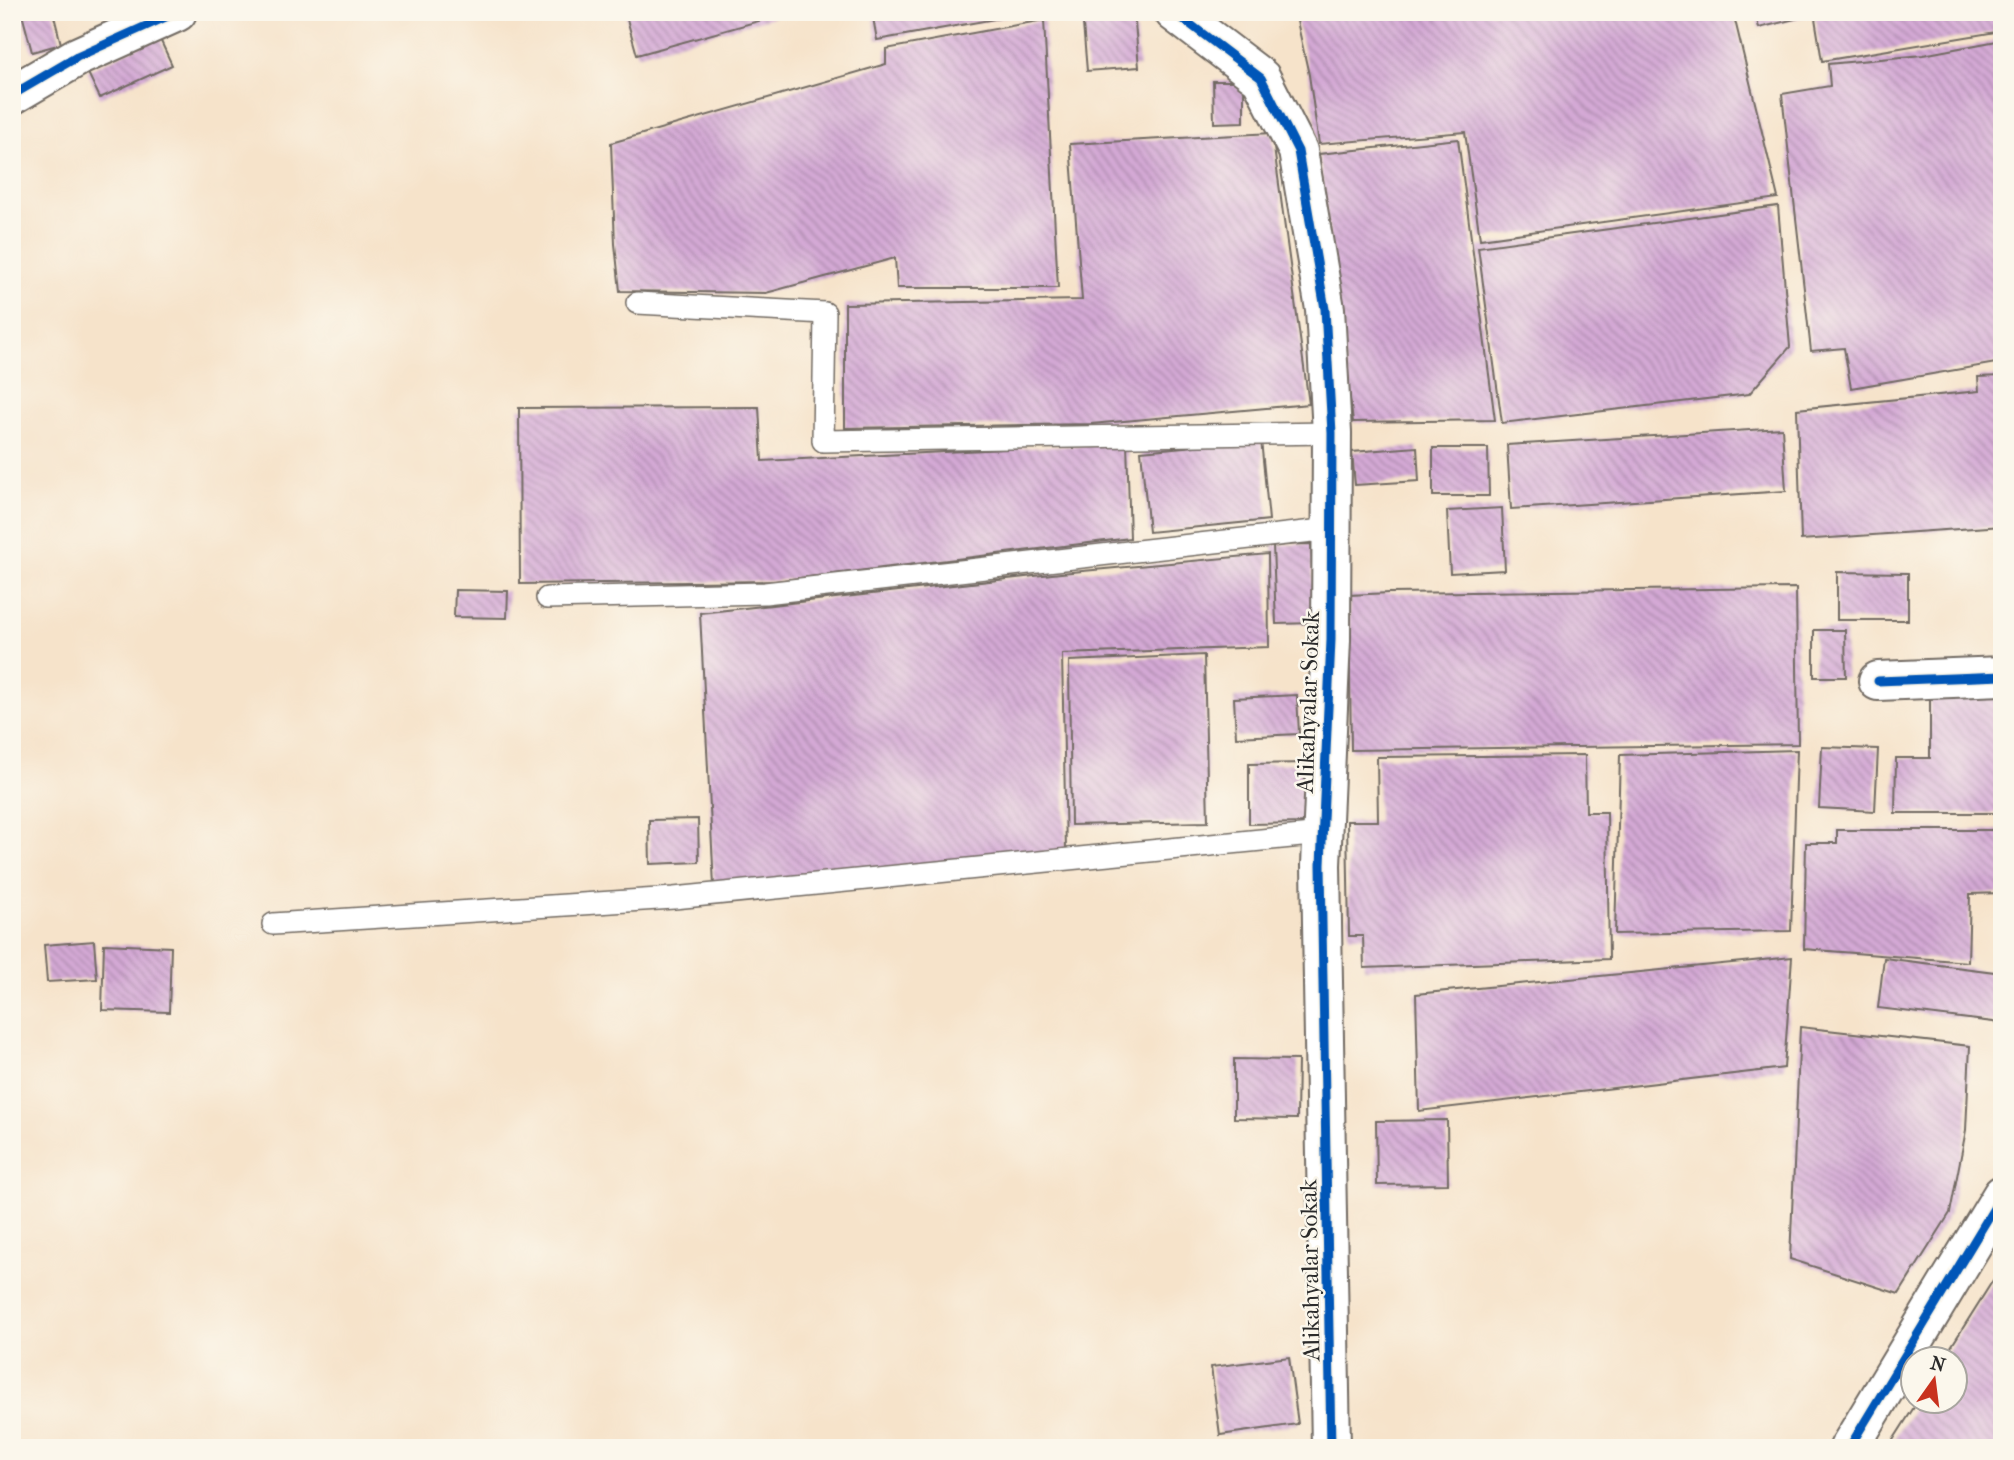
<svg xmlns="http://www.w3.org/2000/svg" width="2014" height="1460" font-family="'IM FELL French Canon',serif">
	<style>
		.building { fill: url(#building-back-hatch) }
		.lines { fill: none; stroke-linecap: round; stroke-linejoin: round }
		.lane-casing { stroke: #726b63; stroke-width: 24 }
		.street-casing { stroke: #726b63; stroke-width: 42 }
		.secondary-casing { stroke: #726b63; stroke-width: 42 }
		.lane { stroke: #fff; stroke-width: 21 }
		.street { stroke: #fff; stroke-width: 38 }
		.secondary { stroke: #fff; stroke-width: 38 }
		.cycleway-casing { stroke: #fbf7ec; stroke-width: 13 }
		.cycleway { stroke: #0057b8; stroke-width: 9 }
		.labels { text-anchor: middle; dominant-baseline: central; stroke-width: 5; stroke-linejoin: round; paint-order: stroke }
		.street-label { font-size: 24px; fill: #2b2b2b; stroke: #fbf7ec }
	</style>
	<defs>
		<pattern id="building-back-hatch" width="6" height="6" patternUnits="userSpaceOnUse" patternTransform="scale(1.75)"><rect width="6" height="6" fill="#d4a9d5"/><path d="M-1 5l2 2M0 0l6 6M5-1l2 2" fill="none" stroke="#ac8aad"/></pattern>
	</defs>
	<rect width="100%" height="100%" fill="#fbf7ec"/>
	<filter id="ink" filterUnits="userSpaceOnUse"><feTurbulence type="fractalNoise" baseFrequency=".0143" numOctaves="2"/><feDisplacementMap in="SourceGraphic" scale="14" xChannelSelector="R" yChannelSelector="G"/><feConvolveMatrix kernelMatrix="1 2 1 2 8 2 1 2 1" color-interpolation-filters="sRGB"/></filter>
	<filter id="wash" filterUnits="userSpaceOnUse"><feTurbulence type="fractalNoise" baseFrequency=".00686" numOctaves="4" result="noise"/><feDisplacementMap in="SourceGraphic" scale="28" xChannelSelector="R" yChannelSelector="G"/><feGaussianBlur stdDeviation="1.57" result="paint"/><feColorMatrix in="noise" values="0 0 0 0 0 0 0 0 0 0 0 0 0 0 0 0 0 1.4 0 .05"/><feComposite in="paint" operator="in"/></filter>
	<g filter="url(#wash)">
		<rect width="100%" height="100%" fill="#f6e3ca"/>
		<g id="blocks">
			<!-- building -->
			<g class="building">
				<path d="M30 12H53L61 44 32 52 22 14Z"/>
				<path d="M625 12H787V13L637 55Z"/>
				<path d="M872 12H1023V14L877 40Z"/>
				<path d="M1082 12H1134L1139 67 1087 71Z"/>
				<path d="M1295 12H1733L1778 198 1480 239 1465 132 1319 144 1309 75Z"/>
				<path d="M1755 12H1811V15L1759 28Z"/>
				<path d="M1814 12H2002V31L1822 61Z"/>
				<path d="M1044 20 1058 288H897L895 258 766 293 620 291 615 244 611 143 886 64V49Z"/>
				<path d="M159 37 172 65 100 98 87 71Z"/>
				<path d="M2002 40V362L1851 388 1844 348 1811 351 1782 94 1830 86 1828 64 1923 55Z"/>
				<path d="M1213 81H1244V122L1214 123Z"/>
				<path d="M1272 133 1309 404 1091 424 845 428V304L1082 300 1070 144Z"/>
				<path d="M1458 139 1495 420 1353 422 1319 154Z"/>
				<path d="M1778 206 1790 347 1749 394 1502 423 1478 247Z"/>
				<path d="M2002 376V526L1801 540 1797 409 1979 391 1978 377Z"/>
				<path d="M759 407 762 461 1127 443 1130 538 775 581 520 584 519 408Z"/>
				<path d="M1782 428 1786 491 1511 509 1507 445Z"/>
				<path d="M1261 440 1269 520 1149 532 1141 451Z"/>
				<path d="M1417 447 1419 481 1355 485 1352 452Z"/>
				<path d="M1433 448H1488L1489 496H1433Z"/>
				<path d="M1502 508 1505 570 1450 573 1447 511Z"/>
				<path d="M1311 544 1314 623 1276 624 1273 545Z"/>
				<path d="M1268 554 1269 647 1062 654 1066 851 714 886 700 613 1061 573Z"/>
				<path d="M1837 572 1908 573V620H1837Z"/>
				<path d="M1796 588 1798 744 1351 750 1349 595 1390 593Z"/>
				<path d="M455 590 508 591 507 618 454 617Z"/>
				<path d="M1814 630H1845L1846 677H1814Z"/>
				<path d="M1204 655 1208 822 1071 825 1069 661Z"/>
				<path d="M2002 685V813H1895L1896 758H1930V687Z"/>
				<path d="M1297 695 1299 734 1236 737 1234 698Z"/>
				<path d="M1822 747 1878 749 1875 811 1819 808Z"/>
				<path d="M1797 750 1791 931 1615 934 1620 755Z"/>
				<path d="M1585 755 1586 812H1607L1609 959 1364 968 1363 936H1349L1347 821H1378L1377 757Z"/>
				<path d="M1306 763V823L1249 824V764Z"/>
				<path d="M698 819 699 862 650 864 649 820Z"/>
				<path d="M1837 830H2002V893L1970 894 1968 962 1804 949 1806 843H1837Z"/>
				<path d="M94 941 97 979 47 982 44 945Z"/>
				<path d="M104 944 171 947 169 1012 102 1010Z"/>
				<path d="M1792 957 1784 1068 1419 1111 1416 994Z"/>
				<path d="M1884 958 2002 973V1023L1878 1008Z"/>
				<path d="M1800 1027 1970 1046 1966 1130 1950 1213 1899 1294 1790 1259Z"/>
				<path d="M1234 1059 1298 1060 1297 1119 1234 1118Z"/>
				<path d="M1447 1120 1448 1184 1377 1185 1376 1121Z"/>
				<path d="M2002 1266V1448H1888L1918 1401H1955V1359L1944 1358Z"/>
				<path d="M1289 1357 1298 1424 1220 1435 1211 1367Z"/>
			</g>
		</g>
	</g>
	<g filter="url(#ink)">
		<use href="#blocks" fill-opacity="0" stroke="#726b63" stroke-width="2"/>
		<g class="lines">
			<!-- lane casing -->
			<g class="lane-casing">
				<g id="lane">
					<path d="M637 303 825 313 823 441 1332 433"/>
					<path d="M547 598 765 593 1331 529"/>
					<path d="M273 924 674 898 1322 834"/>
				</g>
			</g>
			<!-- street casing -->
			<g class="street-casing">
				<g id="street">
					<path d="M1174 12 1261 78 1298 151 1325 309 1332 433 1331 640 1321 865 1331 1448"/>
					<path d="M12 95 77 57 177 12"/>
					<path d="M1878 681 2002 676"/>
				</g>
			</g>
			<!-- secondary casing -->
			<g class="secondary-casing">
				<path id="secondary" d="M1849 1448 2002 1195"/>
			</g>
			<!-- lane -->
			<use href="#lane" class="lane"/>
			<!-- street -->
			<use href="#street" class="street"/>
			<!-- secondary -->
			<use href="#secondary" class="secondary"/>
			<!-- cycleway casing -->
			<g class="cycleway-casing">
				<g id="cycleway">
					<path d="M1174 12 1261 78 1298 151 1325 309 1332 433 1331 640 1321 865 1331 1448"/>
					<path d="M12 95 77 57 177 12"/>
					<path d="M1878 681 2002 676"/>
					<path d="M1849 1448 2002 1195"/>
				</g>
			</g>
			<!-- cycleway -->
			<use href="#cycleway" class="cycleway"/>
		</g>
	</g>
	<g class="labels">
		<!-- street labels -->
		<g class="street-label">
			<text transform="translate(1308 702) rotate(-88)">Alikahyalar Sokak</text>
			<text transform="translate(1310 1270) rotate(-91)">Alikahyalar Sokak</text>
		</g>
	</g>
	<!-- margin -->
	<rect width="2014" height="1460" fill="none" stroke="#fbf7ec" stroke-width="42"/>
	<!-- north arrow -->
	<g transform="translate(1934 1380) rotate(14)"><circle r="33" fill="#fbf7ec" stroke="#a8a59f" stroke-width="2"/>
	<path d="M0-5L12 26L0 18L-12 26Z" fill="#c8321e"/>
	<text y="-10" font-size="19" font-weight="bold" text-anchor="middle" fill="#2b2b2b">N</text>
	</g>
</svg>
